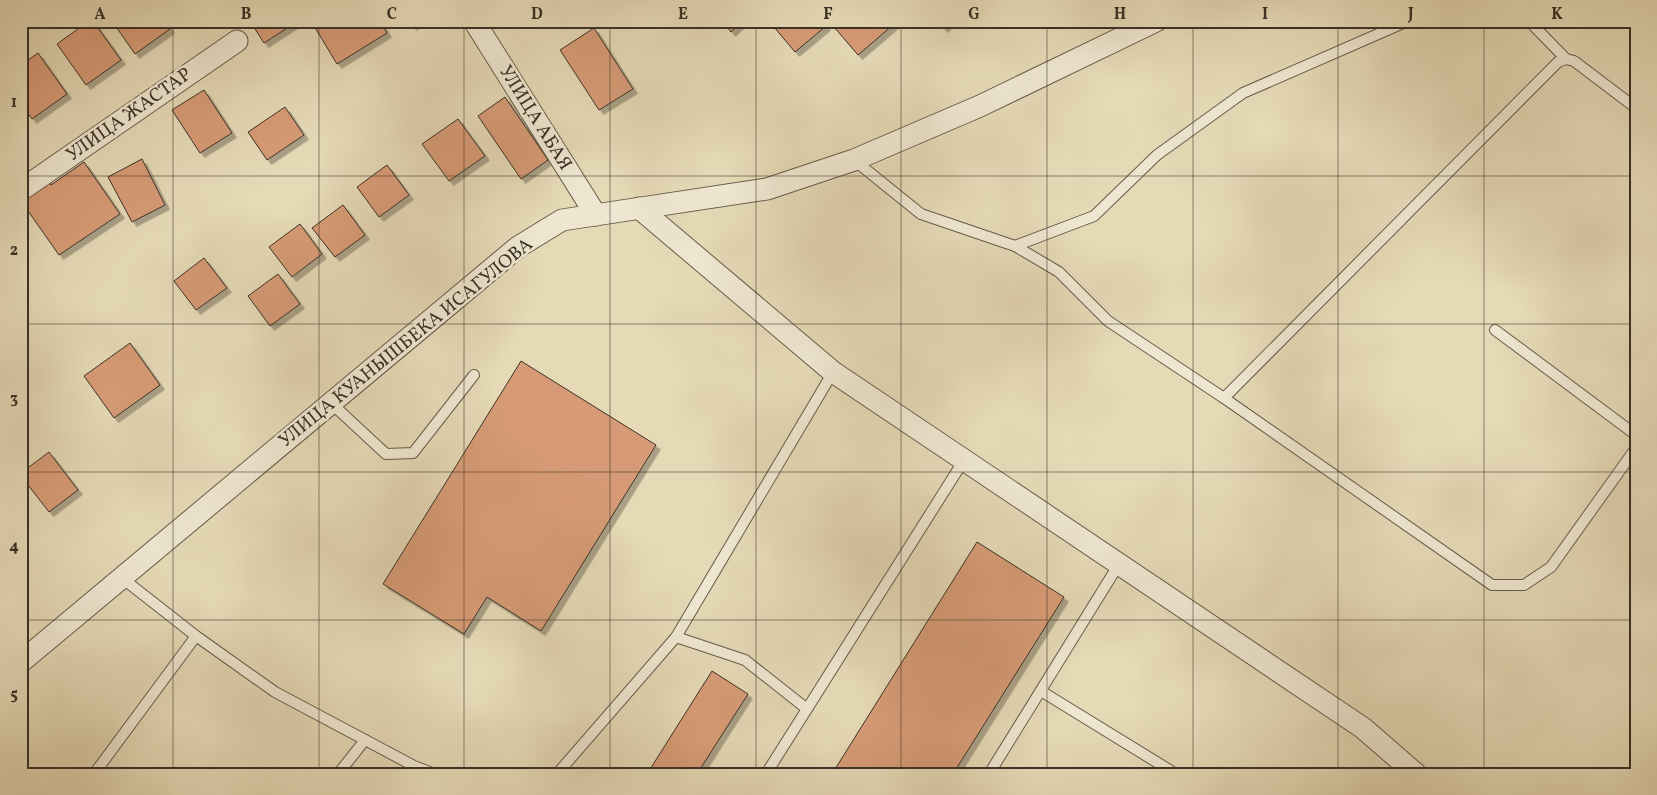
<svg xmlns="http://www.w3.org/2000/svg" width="1657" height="795" font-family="Vollkorn,serif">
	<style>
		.building { fill: #d69b76; stroke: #3a3126; filter: url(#shadow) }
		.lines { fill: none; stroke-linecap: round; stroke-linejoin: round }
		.service-casing { stroke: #655b4a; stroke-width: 12 }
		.minor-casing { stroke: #655b4a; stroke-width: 23 }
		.service { stroke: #eee6d0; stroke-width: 10 }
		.minor { stroke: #eee6d0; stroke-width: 21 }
		.grid { fill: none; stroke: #3a3126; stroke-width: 1; stroke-opacity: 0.55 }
		.labels { text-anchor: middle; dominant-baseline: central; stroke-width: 5; stroke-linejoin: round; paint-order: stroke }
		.street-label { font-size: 19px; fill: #3a3126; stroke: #eee6d0 }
		.neatline { fill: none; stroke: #3a3126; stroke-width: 2 }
		.grid-label { font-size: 16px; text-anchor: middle; font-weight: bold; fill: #3a3126 }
	</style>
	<defs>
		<filter id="shadow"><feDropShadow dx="4.5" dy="4.5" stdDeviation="0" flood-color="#0004"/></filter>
	</defs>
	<rect width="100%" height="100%" fill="#e5d9b6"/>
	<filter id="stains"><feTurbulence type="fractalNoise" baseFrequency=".004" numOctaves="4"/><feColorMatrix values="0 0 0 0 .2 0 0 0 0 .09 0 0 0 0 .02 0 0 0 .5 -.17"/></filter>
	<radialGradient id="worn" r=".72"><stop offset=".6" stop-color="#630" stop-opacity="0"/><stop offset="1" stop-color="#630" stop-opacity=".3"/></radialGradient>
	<!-- building -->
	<g class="building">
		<path d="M89 21H93L121 60 86 85 57 44Z"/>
		<path d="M112 21H165L170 29 135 54Z"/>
		<path d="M250 21H298L264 43Z"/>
		<path d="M311 21H380L387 33 337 64Z"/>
		<path d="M409 21H419L412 26Z"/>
		<path d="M722 21H743L731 32Z"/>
		<path d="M769 21H821L826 26 795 52Z"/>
		<path d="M829 21H889L893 25 858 55Z"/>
		<path d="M938 21H951L943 28Z"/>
		<path d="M594 28 633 89 599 110 560 50Z"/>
		<path d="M38 53 67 94 32 119 21 103V65Z"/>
		<path d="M204 90 232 133 200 153 172 110Z"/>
		<path d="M505 97 548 160 521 179 478 116Z"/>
		<path d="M285 107 304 135 267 160 248 132Z"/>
		<path d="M458 119 485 156 449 181 422 144Z"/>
		<path d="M142 159 165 205 132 222 108 177Z"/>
		<path d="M84 162 120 214 59 255 21 201V192L45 175 51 185Z"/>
		<path d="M387 165 409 195 379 217 357 187Z"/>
		<path d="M343 205 365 235 335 257 312 228Z"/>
		<path d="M300 224 322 254 292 277 269 247Z"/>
		<path d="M204 258 227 288 196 310 174 281Z"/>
		<path d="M278 274 300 304 270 326 248 296Z"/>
		<path d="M130 343 160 385 114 418 84 376Z"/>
		<path d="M521 361 656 445 541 631 487 597 464 634 383 584Z"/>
		<path d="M49 452 78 490 49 512 21 476V473Z"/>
		<path d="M977 542 1064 597 953 774H832Z"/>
		<path d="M712 671 748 694 697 774H647Z"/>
	</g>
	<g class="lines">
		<!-- service casing -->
		<g class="service-casing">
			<g id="service">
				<path d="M1529 21 1566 59"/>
				<path d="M854 160 921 214 1015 246 1059 272 1108 321 1224 398 1492 585H1524L1551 567 1636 448"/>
				<path d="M1015 246 1094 216 1157 155 1243 93 1408 21"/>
				<path d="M1495 330 1636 435"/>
				<path d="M1224 398 1558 62 1566 59 1574 61 1636 108"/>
				<path d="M331 403 386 454 413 453 474 375"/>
				<path d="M122 578 196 636 275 692 414 766 435 774"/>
				<path d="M676 637 833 372"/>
				<path d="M1041 691 1176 774"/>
				<path d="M94 774 196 636"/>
				<path d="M338 774 365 740"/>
				<path d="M557 774 676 637 745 660 807 709"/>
				<path d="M766 774 964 460"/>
				<path d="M989 774 1119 564"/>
			</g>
		</g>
		<!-- minor casing -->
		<g class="minor-casing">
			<g id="minor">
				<path d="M474 21 596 215"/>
				<path d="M21 190 237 41"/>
				<path d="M639 208 833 372 1363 728 1416 774"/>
				<path d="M21 662 518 247 562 220 767 189 854 160 980 106 1156 21"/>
			</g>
		</g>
		<!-- service -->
		<use href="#service" class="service"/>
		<!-- minor -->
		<use href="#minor" class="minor"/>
	</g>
	<!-- grid -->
	<path class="grid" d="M173 21V774M319 21V774M464 21V774M610 21V774M756 21V774M901 21V774M1047 21V774M1193 21V774M1338 21V774M1484 21V774M21 176H1636M21 324H1636M21 472H1636M21 620H1636"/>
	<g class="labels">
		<!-- street labels -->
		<g class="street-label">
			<text transform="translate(129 115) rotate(-35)">УЛИЦА ЖАСТАР</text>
			<text transform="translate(535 118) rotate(58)">УЛИЦА АБАЯ</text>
			<text transform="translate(406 343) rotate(-39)">УЛИЦА КУАНЫШБЕКА ИСАГУЛОВА</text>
		</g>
	</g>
	<!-- margin -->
	<rect width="1657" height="795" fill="none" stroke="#e5d9b6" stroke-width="55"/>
	<rect x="28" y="28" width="1602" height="740" class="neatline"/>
	<g class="grid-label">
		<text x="100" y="19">A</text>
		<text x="246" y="19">B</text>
		<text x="392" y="19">C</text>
		<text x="537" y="19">D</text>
		<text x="683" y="19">E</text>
		<text x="828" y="19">F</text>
		<text x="974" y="19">G</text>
		<text x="1120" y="19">H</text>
		<text x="1265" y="19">I</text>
		<text x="1411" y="19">J</text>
		<text x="1557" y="19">K</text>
		<text x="14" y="107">1</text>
		<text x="14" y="255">2</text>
		<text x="14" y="403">3</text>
		<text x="14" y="551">4</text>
		<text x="14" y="699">5</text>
	</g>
	<rect width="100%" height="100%" filter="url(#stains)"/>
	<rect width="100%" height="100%" fill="url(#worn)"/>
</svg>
